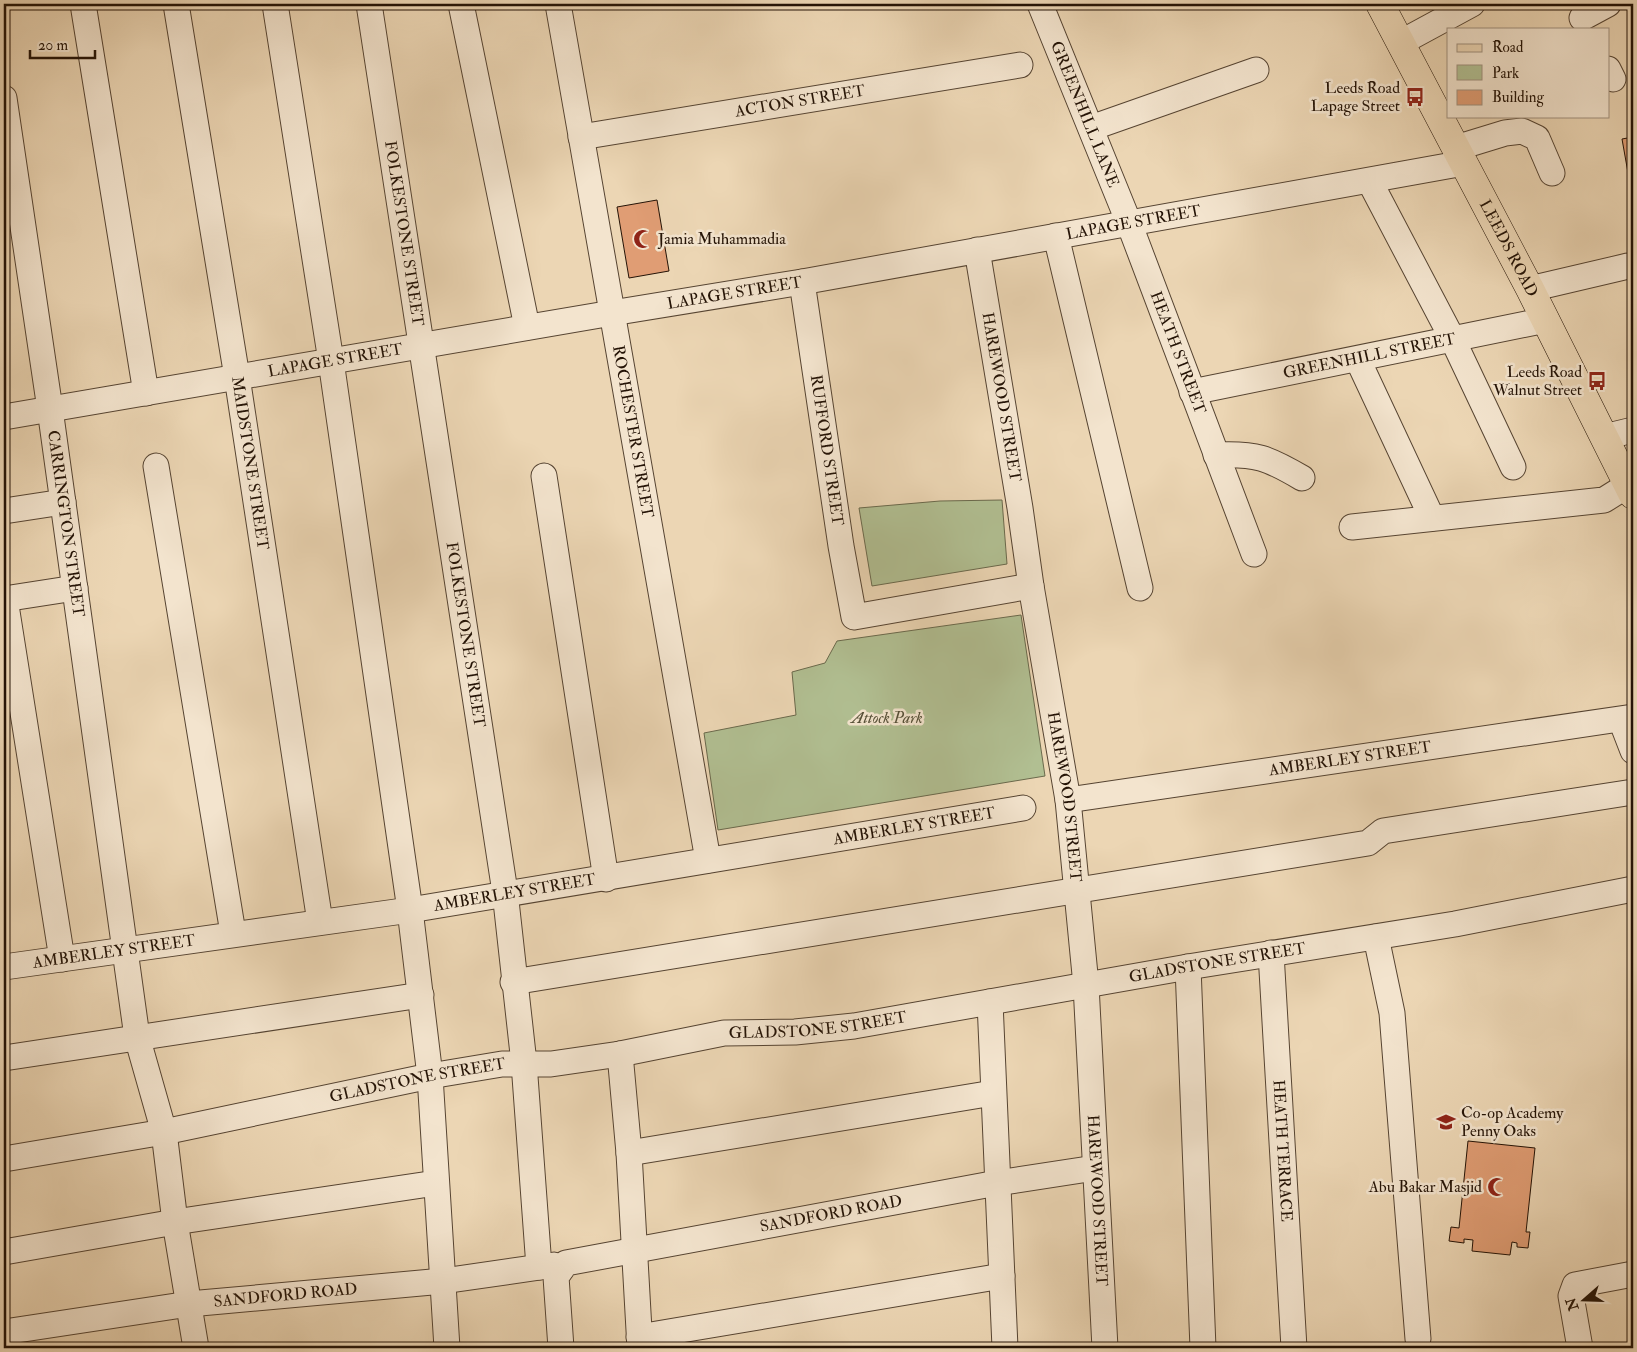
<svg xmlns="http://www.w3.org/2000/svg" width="1637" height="1352" font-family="'IM FELL Double Pica',serif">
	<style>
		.green { fill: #b1bf92; stroke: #6a694c }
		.building { fill: #e09d74; stroke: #241306 }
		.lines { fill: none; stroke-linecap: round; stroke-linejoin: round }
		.minor-casing { stroke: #564432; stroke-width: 27 }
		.major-casing { stroke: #241306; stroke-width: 29 }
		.minor { stroke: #f3e4ce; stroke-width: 25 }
		.major { stroke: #ecd6b4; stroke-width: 28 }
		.labels { text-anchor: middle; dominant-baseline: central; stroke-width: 5; stroke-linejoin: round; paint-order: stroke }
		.poi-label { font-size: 16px; fill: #241306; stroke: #f3e4ce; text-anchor: end }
		.street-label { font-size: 16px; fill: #241306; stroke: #f3e4ce }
		.park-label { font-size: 16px; font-style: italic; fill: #554f37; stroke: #f3e4ce }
	</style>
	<rect width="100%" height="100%" fill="#ecd6b4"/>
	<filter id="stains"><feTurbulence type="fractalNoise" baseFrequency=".004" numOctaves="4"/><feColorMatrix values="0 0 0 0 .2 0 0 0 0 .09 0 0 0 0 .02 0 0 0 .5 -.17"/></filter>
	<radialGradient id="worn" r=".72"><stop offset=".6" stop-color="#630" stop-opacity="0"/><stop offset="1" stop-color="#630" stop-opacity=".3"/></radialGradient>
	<!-- green -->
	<g class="green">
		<path d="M1002 500 1007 564 872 586 859 508 940 501Z"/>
		<path d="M1021 615 1045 776 718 830 704 733 796 715 792 672 825 663 837 641Z"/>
	</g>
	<!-- building -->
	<g class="building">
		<path d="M1633 137V201L1622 139Z"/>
		<path d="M657 200 669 271 629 278 617 207Z"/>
		<path d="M1468 1141 1535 1148 1526 1232H1530L1528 1248 1517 1247V1243L1512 1242 1510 1255 1472 1251 1473 1240 1464 1239V1243L1449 1241 1451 1227 1459 1228Z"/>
	</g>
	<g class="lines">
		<!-- minor casing -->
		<g class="minor-casing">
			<g id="minor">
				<path d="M83 4 146 393"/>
				<path id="s1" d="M176 4 237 377 320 922"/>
				<path d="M275 4 331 361 410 910 430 1076 447 1348"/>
				<path id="s2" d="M369 4 505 892 524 1063 539 1267"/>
				<path d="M461 4 527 327"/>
				<path id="s3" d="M558 4 708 860"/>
				<path id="s4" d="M1040 4 1129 223 1254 554"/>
				<path d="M1582 18 1608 4"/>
				<path d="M1400 43 1472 4"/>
				<path d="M1608 69 1613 79"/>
				<path id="s5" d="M4 98 50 409 137 1037 164 1132 175 1222 196 1348"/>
				<path d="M1091 128 1256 70"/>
				<path id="s6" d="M581 137 1020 65"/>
				<path d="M1456 148 1505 133 1522 131 1537 138 1552 173"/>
				<path d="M1370 182 1452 338 1513 467"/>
				<path d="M1056 236 1140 588"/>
				<path id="s7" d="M977 250 1020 508 1031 586 1068 800 1086 985 1105 1348"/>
				<path id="s8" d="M802 282 841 546 854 617 1031 586"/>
				<path d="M1530 289 1628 266"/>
				<path d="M1358 360 1432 518"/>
				<path id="s9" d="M1192 392 1546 320"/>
				<path id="s10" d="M4 417 612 313 802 282 1464 163"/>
				<path d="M1604 437 1633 430"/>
				<path d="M1216 455C1256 453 1268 458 1302 478"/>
				<path d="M156 466 233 933"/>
				<path d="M544 476 606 879"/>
				<path d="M4 511 63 502"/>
				<path d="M1352 527 1604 500 1628 485"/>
				<path d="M4 599 75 588"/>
				<path d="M5 599 62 959"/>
				<path d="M1621 720 1633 751"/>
				<path id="s11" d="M1068 800 1633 717"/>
				<path d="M1376 937 1392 1013 1418 1339"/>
				<path id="s12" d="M1271 953 1294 1348"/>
				<path id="s13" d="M4 967 410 910 1023 808"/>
				<path d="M1188 967 1203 1348"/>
				<path d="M513 982 1368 843 1383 831 1633 792"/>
				<path d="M990 1002 1005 1348"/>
				<path d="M620 1054 629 1153 640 1348"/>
				<path d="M4 1058 421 995"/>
				<path d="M629 1153 993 1093"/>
				<path id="s14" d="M4 1159 164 1132 430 1076 502 1064H551L620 1054 724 1033 795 1032 854 1026 1188 967 1455 924 1633 889"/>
				<path d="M4 1252 175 1222 436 1183"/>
				<path id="s15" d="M4 1332 189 1304 443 1281 554 1265"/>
				<path d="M639 1337 1002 1276"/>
				<path id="s16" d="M561 1348 556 1277 566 1263 997 1183 1095 1168"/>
				<path d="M1580 1348 1571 1296 1575 1285 1633 1274"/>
			</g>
		</g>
		<!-- major casing -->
		<g class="major-casing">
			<g id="major">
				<path id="s17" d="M1380 4 1530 289 1633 495"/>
			</g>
		</g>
		<!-- minor -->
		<use href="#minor" class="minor"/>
		<!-- major -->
		<use href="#major" class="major"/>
	</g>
	<!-- icons -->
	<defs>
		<g id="bus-bare" transform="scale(1.5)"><path d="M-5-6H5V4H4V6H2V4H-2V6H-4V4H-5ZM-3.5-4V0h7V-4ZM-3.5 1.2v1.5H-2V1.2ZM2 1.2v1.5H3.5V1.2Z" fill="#8f2418" stroke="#f3e4ce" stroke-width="2.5" paint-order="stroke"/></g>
		<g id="mosque-bare" transform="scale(1.5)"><path d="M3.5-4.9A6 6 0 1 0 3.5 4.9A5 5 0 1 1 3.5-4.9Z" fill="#8f2418" stroke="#f3e4ce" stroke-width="2.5" paint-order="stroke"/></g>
		<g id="school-bare" transform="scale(1.5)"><path d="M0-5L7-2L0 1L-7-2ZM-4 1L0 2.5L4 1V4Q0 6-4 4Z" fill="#8f2418" stroke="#f3e4ce" stroke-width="2.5" paint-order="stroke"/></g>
	</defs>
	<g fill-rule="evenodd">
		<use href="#bus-bare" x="1415" y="97"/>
		<use href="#mosque-bare" x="643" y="239"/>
		<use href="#bus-bare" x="1597" y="381"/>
		<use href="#school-bare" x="1446" y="1122"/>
		<use href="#mosque-bare" x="1497" y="1187"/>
	</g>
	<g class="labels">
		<!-- poi labels -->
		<g class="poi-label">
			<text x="1400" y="88">Leeds Road<tspan x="1400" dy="18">Lapage Street</tspan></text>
			<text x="658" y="239" text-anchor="start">Jamia Muhammadia</text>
			<text x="1582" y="372">Leeds Road<tspan x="1582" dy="18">Walnut Street</tspan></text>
			<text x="1461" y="1113" text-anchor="start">Co-op Academy<tspan x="1461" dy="18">Penny Oaks</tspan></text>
			<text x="1482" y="1187">Abu Bakar Masjid</text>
		</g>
		<!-- street labels -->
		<g class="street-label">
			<text stroke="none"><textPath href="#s6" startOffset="222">ACTON STREET</textPath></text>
			<text stroke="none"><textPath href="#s4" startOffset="119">GREENHILL LANE</textPath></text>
			<text stroke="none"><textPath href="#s10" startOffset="1146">LAPAGE STREET</textPath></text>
			<text stroke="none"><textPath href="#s2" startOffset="232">FOLKESTONE STREET</textPath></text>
			<text stroke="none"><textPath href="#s17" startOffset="276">LEEDS ROAD</textPath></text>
			<text stroke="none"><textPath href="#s10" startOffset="741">LAPAGE STREET</textPath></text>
			<text stroke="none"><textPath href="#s4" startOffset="375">HEATH STREET</textPath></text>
			<text stroke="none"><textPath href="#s9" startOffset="181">GREENHILL STREET</textPath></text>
			<text stroke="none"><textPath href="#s10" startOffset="336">LAPAGE STREET</textPath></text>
			<text stroke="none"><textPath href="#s7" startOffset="149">HAREWOOD STREET</textPath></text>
			<text stroke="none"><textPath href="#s3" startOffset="434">ROCHESTER STREET</textPath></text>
			<text stroke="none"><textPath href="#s8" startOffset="170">RUFFORD STREET</textPath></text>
			<text stroke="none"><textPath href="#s1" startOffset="465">MAIDSTONE STREET</textPath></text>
			<text stroke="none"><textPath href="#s5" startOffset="430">CARRINGTON STREET</textPath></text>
			<text stroke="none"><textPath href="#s2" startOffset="638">FOLKESTONE STREET</textPath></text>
			<text stroke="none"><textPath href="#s11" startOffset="285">AMBERLEY STREET</textPath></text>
			<text stroke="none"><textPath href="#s7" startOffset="554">HAREWOOD STREET</textPath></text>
			<text stroke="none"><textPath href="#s13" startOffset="921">AMBERLEY STREET</textPath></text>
			<text stroke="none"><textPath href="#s13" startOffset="516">AMBERLEY STREET</textPath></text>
			<text stroke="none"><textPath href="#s13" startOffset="111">AMBERLEY STREET</textPath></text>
			<text stroke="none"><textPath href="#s14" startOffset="1231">GLADSTONE STREET</textPath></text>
			<text stroke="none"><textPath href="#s14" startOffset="826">GLADSTONE STREET</textPath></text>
			<text stroke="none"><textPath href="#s14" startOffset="421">GLADSTONE STREET</textPath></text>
			<text stroke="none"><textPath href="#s12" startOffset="198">HEATH TERRACE</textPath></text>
			<text stroke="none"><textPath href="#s7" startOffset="959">HAREWOOD STREET</textPath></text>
			<text stroke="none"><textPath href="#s16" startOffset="358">SANDFORD ROAD</textPath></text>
			<text stroke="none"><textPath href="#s15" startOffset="284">SANDFORD ROAD</textPath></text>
		</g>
		<!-- park labels -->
		<g class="park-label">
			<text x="887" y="718">Attock Park</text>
		</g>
	</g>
	<!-- margin -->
	<rect width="1637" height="1352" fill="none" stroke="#ecd6b4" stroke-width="20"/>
	<rect x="5" y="5" width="1627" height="1342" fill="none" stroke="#241306" stroke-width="2.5"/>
	<rect x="10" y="10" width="1617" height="1332" fill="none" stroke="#241306"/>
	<!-- legend -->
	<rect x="1447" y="28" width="162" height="90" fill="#f3e4ce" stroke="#a0907e"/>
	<rect x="1457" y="44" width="25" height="8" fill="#ecd6b4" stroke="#a0907e"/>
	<text x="1492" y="52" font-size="15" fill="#241306">Road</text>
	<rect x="1457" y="65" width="25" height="15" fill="#b1bf92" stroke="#a0907e"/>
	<text x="1492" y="78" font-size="15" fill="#241306">Park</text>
	<rect x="1457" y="90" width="25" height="15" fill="#e09d74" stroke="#a0907e"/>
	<text x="1492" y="102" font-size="15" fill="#241306">Building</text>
	<!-- north arrow -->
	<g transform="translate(1584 1300) rotate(250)" stroke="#f3e4ce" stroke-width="4" paint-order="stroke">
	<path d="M0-4L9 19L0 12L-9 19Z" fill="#241306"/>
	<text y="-8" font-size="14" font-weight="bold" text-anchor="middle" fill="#241306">N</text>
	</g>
	<!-- scale -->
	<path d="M30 50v8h65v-8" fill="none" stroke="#241306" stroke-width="2.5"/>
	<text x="38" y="50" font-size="15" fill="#241306" stroke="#f3e4ce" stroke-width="4" paint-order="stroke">20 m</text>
	<rect width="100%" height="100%" filter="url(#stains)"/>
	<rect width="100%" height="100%" fill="url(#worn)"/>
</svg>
